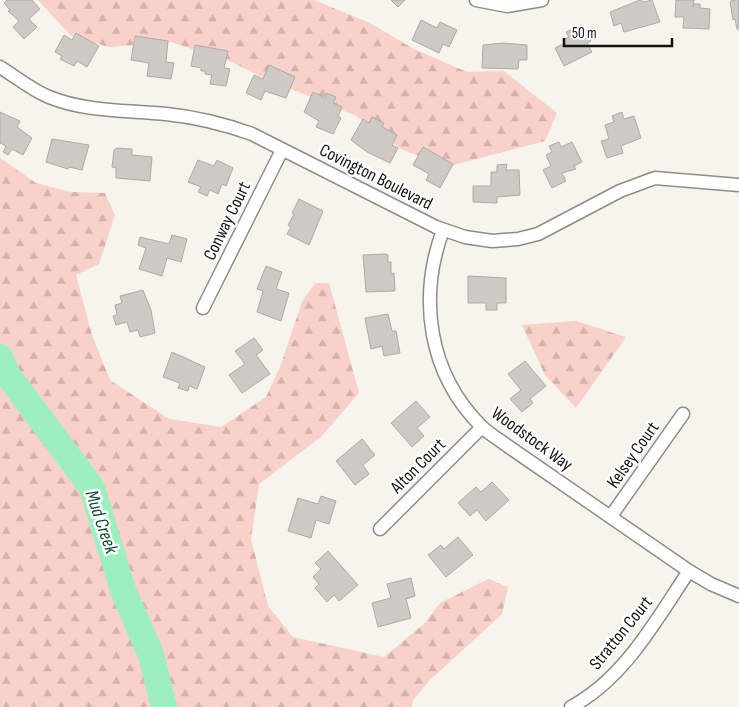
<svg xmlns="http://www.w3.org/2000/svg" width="739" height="707" font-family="'Sofia Sans Condensed',sans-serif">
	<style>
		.forest { fill: url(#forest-firs) }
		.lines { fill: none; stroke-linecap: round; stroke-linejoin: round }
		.river { stroke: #9cf0be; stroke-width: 26 }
		.building { fill: #cfc9c5; stroke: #b0aaa6 }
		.minor-casing { stroke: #8e8c86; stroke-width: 15 }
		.minor { stroke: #fff; stroke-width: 12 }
		.labels { text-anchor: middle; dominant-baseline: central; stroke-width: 5; stroke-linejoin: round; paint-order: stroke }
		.street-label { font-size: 18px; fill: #131210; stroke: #fff }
		.water-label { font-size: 19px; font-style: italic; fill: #0b4d2f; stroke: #fff }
	</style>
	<defs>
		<pattern id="forest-firs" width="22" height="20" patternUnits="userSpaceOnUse" patternTransform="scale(1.25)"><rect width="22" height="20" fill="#f8d1ca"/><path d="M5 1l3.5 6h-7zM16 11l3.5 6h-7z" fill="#d4b2ac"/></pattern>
	</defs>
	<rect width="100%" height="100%" fill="#f6f4ed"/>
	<!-- forest -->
	<g class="forest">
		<path d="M38 0H314L370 23 414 49 467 72 504 71 557 113 545 141 446 167 401 149 356 116 258 75 231 62 171 42 109 47 71 36Z"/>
		<path d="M0 158 36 183 71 192 105 193 115 215 99 264 76 275 92 335 110 380 169 419 221 427 266 397 280 367 302 302 315 283H329L359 393 321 437 259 484 251 539 268 606 293 637 384 657 424 624 440 603 488 579 508 587 502 614 430 680 413 700 412 707H0Z"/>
		<path d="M576 321 626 337 576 408 545 375 522 325Z"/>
	</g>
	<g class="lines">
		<!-- river -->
		<path class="river" d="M0 357 7 374 92 488 123 590 151 655 164 707"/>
	</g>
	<!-- building -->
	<g class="building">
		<path d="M7 0H32L40 9 29 19 37 27 24 39 13 27 19 21 8 11 10 10 4 3Z"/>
		<path d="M391 0H405L398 7Z"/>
		<path d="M640 0 644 2 652 0 660 22 624 32 621 23 614 26 610 12Z"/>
		<path d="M676 0H694L693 7 694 4H700V8L710 9 709 29 683 28 684 17H675Z"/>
		<path d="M732 0H739V29H737L735 19 733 20 730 2Z"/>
		<path d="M421 20 437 28 440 22 457 30 449 47 443 44 439 53 412 40Z"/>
		<path d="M581 25 584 26 591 41 587 43 592 52 564 66 555 48 565 43 563 40 569 37 566 32Z"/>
		<path d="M76 33 99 46 87 67 77 61 74 66 60 59 62 56 55 52 64 35 72 40Z"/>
		<path d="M135 36 168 41 166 62 174 63 171 79 147 76 149 63 131 60Z"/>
		<path d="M503 43 527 45V60H519L518 69 482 68 483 45Z"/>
		<path d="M195 45 228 51 224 68 230 69 226 86 210 84 212 75 205 74V71H201V68L191 66Z"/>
		<path d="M269 65 295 77 286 98 265 91 261 100 246 93 254 75 263 79Z"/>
		<path d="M313 92 325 98 327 93 336 97 333 103 342 107 338 116 341 118 333 134 316 127 319 121 304 112Z"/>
		<path d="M0 112 20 121 17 127 32 138 23 155 12 149 8 155 3 152 6 146 0 143Z"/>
		<path d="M622 112 624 119 634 116 641 138 621 146 623 153 607 158 601 141 609 139 605 125 614 122 612 116Z"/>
		<path d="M372 117 384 123 382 127 397 135 392 145 398 148 390 163 367 152 351 140 363 119 369 123Z"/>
		<path d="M52 139 89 145 82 170 69 167 68 169 46 162Z"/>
		<path d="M559 142 561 147 572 142 582 162 574 166 576 169 562 173 566 181 552 188 543 170 551 166 546 155 552 152 549 146Z"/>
		<path d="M423 147 453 164 440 188 426 180 429 174 413 165Z"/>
		<path d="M117 148 132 149V155L152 157 150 181 116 178V168L112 167 114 150Z"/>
		<path d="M198 160 214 166 217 160 233 168 226 186 222 184 218 194 210 190 207 196 198 192 201 187 188 182Z"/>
		<path d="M507 164 506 170H519L520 195 497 197V203L473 202V186H491V172H497V165Z"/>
		<path d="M299 199 323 211 309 245 287 234 291 227 288 225 294 214 292 213Z"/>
		<path d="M172 235 187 239 181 262 167 258 162 276 139 269 146 248 138 245 140 237 169 244Z"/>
		<path d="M385 254 388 255V262H391V274L394 273 395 291 366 292 363 255Z"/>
		<path d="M266 266 282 272 276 289 289 293 281 321 257 312 263 291 257 289Z"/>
		<path d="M468 276 506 278V303H497V310H486V303H468Z"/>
		<path d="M143 290 151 310 155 333 140 337 138 330 130 332 127 322 116 325 113 316 117 315 115 305 122 303 120 296Z"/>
		<path d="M388 314 392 331H396L400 353 384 356 382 346 371 349 365 318Z"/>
		<path d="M254 338 263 350 256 355 270 374 242 393 229 375 245 364 235 351Z"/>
		<path d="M172 352 205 367 197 389 189 386 188 391 178 388 180 383 163 377Z"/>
		<path d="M525 361 546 386 530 399 533 403 522 412 510 399 521 390 508 374Z"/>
		<path d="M416 401 430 417 417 428 424 436 412 447 391 423Z"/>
		<path d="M362 439 375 455 363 465 369 474 355 485 336 461Z"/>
		<path d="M492 482 509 500 486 521 477 510 470 516 458 503 476 487 481 492Z"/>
		<path d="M321 496 336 501 329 524 316 520 311 538 288 531 298 498 318 504Z"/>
		<path d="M458 537 473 555 446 577 428 555 441 545 444 549Z"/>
		<path d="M328 551 358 585 339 601 334 595 327 602 315 588 319 584 313 577 321 569 315 563Z"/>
		<path d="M411 578 415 596 406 599 411 618 378 627 372 603 391 598 387 584Z"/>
	</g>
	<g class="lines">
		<!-- minor casing -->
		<g class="minor-casing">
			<g id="minor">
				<path d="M476 0 507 6 542 0"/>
				<path d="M0 67C16 77 32 90 49 97 86 112 127 110 166 114 196 117 224 124 252 134L436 227 465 237 492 241 518 239 538 234 620 191 655 178 739 185"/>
				<path d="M443 230C418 298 428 373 481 426 489 434 500 440 509 447L689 571 711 584 739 596"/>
				<path d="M203 308 282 150"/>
				<path d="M611 516 683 414"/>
				<path d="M380 529 482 427"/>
				<path d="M571 707C625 678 656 620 689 571"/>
			</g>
		</g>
		<!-- minor -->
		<use href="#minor" class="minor"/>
	</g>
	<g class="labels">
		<!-- street labels -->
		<g class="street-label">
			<text transform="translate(376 177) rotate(27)">Covington Boulevard</text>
			<text transform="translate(227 221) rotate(-64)">Conway Court</text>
			<text transform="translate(532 439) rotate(36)">Woodstock Way</text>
			<text transform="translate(633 455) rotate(-55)">Kelsey Court</text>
			<text transform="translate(418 466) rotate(-45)">Alton Court</text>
			<text transform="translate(621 633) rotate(-51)">Stratton Court</text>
		</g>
		<!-- water labels -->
		<g class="water-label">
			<text transform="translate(101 522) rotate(71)">Mud Creek</text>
		</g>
	</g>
	<!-- scale -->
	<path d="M564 38v8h108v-8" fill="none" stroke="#131210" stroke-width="2.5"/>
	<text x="572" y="38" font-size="15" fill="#131210" stroke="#ffffff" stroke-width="4" paint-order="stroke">50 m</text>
</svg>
